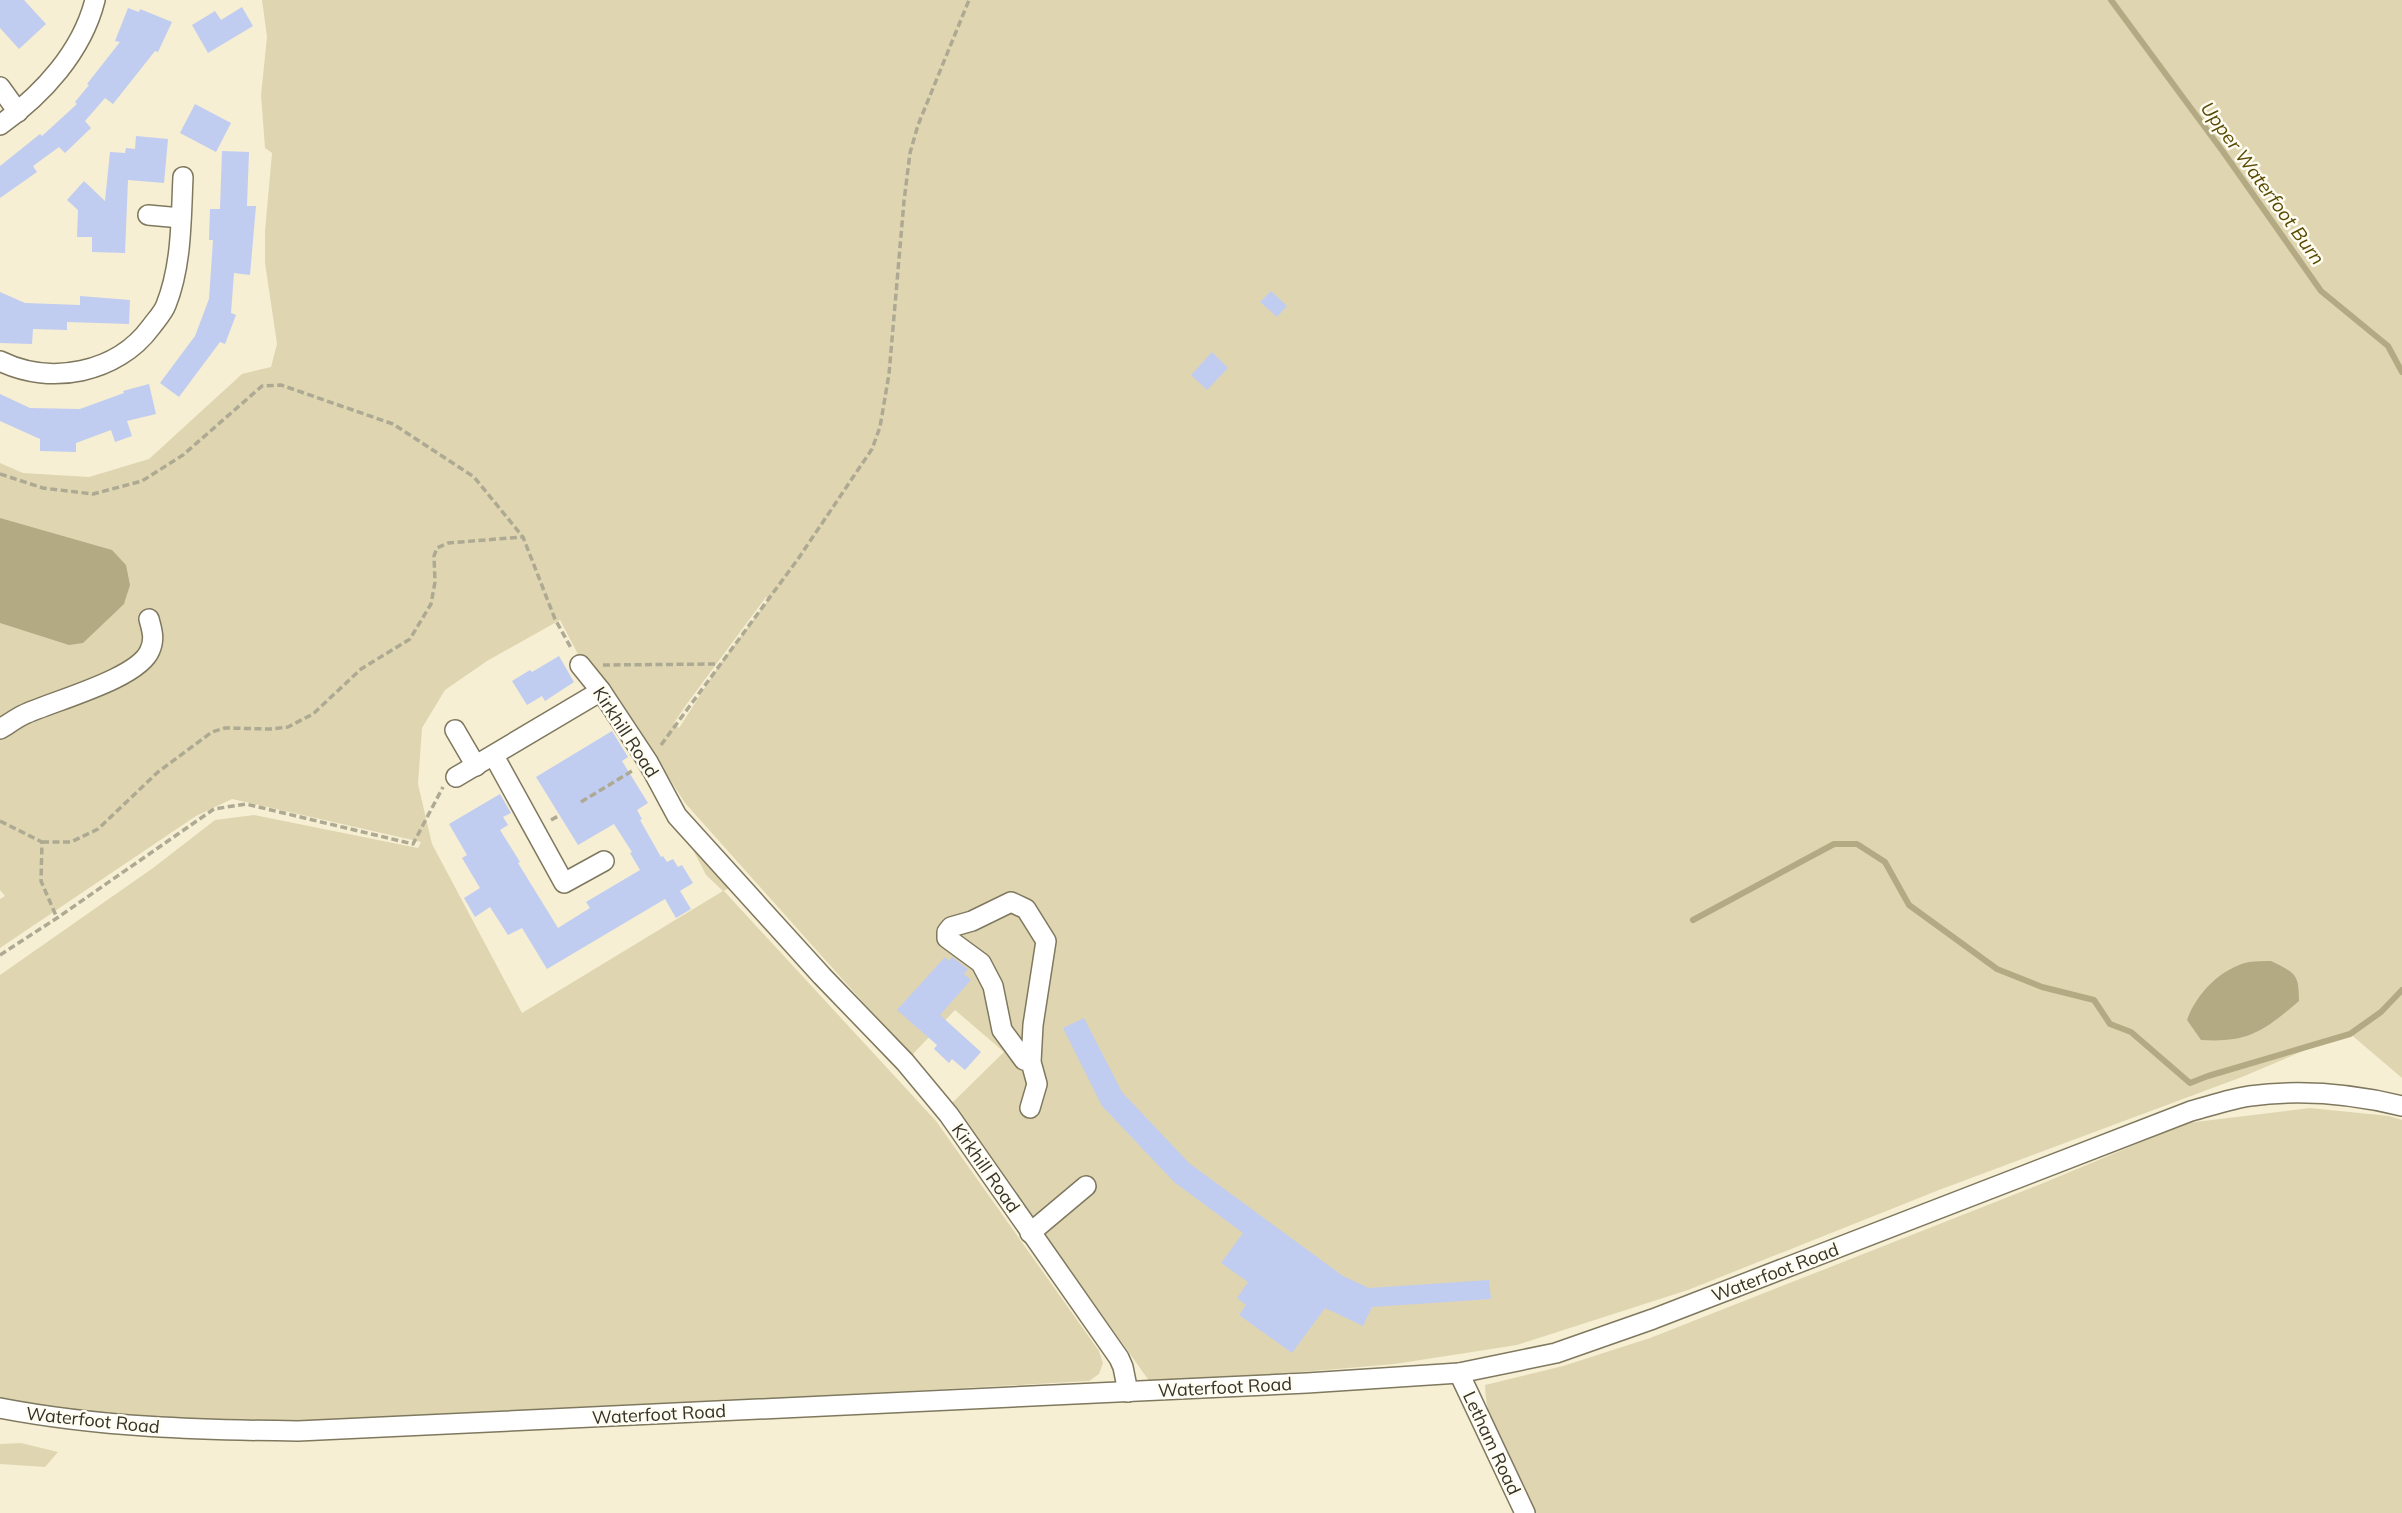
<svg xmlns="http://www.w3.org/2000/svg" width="2402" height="1513" font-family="Mulish,sans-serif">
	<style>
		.green { fill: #dfd6b1; fill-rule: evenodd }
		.water { fill: #b3aa84 }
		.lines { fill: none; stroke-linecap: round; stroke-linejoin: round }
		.stream { stroke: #b3aa84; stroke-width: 6 }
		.building { fill: #c1ccf1 }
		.minor-casing { stroke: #7f785f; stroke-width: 22 }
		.path { stroke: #aea993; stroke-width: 3.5; stroke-dasharray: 7 3.5; stroke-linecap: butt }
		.minor { stroke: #fff; stroke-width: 19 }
		.labels { text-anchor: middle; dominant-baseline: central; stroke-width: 5; stroke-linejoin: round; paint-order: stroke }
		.street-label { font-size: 18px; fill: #353228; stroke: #fffcf1 }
		.water-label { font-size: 19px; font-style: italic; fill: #594a04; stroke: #fffcf1 }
	</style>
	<rect width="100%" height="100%" fill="#f6efd3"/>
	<!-- green -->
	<g class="green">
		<path d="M262 0H2402V1078L2348 1032 2242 1077 1939 1190 1688 1290 1517 1345 1395 1364 1152 1385 952 1103 1004 1052 955 1010 911 1056 685 803 659 762 642 776 560 620 487 661 445 690 422 728 418 784 432 844 522 1013 723 891 706 875 691 846 732 886 724 891 936 1121 1099 1351 1103 1363 1099 1374 1089 1381C897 1392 706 1402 514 1412 344 1421 167 1437 0 1399V975L153 868 215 820 254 815 418 848 421 842 232 799 196 816 0 948V899L5 896 0 890V463L23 473 89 477 149 459 242 374 271 367 277 344 265 263V231L272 153 265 148 261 95 267 37ZM766 597 768 600 720 664 679 728 674 723 686 705Z"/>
		<path d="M2310 1108 2389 1116 2402 1120V1513H1534C1513 1472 1486 1431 1485 1385L1563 1366 1650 1338 2041 1184 2187 1123Z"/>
		<path d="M21 1443 58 1452 45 1467 0 1464V1444Z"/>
	</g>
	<!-- water -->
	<g class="water">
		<path d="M0 518 112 550 126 565 130 585 124 604 83 643 69 645 0 623Z"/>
		<path d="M2271 961C2295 973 2299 973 2299 1001 2264 1031 2248 1043 2201 1040L2187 1020C2196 994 2221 968 2249 962 2256 961 2264 961 2271 961Z"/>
	</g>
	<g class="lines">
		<!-- stream -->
		<g class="stream">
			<path d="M2111 0 2224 153 2321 291 2388 346 2402 372"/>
			<path d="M1693 920 1834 844H1857L1885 862 1909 905 1997 969 2042 987 2094 1000 2110 1024 2131 1032 2190 1083 2208 1076 2350 1034 2381 1012 2402 990"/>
		</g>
	</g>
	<!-- building -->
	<g class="building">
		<path d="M0 0H24L46 24 19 49 0 28Z"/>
		<path d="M242 7 253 26 208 53 192 25 215 11 221 20Z"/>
		<path d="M128 8 139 12 140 9 172 22 158 52 155 51 113 104 105 98 85 121 91 128 65 153 59 147 33 166 37 172 0 198V166L40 134 42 136 77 104 75 102 89 85 87 84 120 42 115 41Z"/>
		<path d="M195 104 231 123 216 152 180 133Z"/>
		<path d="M136 136 168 139 164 183 128 180 125 253 92 252V237H77L78 210 67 200 84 181 105 201 110 152 125 153 126 148 135 149Z"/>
		<path d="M222 151 249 152 247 206H256L250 275 234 273 231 313 236 315 225 344 220 342 179 397 160 383 195 336 209 299 213 240H209L210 209H220Z"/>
		<path d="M1271 291 1287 306 1277 317 1260 302Z"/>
		<path d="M0 292 25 303 80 305V296L130 300 129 324 67 322V330L33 329 32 344 0 343Z"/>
		<path d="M1212 352 1228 368 1207 390 1191 375Z"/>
		<path d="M149 384 156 414 127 421 132 436 115 442 111 430 76 443V452L40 451V439L0 421V394L30 408 80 409 124 393 123 391Z"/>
		<path d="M559 656 574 682 545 701 542 696 527 705 512 681 530 670 532 672Z"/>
		<path d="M612 731 628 757 622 761 648 803 637 810 642 819 640 820 661 857 663 856 667 862 673 859 678 867 682 865 693 883 680 891 691 909 676 918 665 899 547 969 522 928 508 935 490 907 475 917 464 898 480 888 462 858 467 855 449 824 500 794 511 813 503 817 508 825 500 830 520 862 518 863 558 928 590 908 586 902 640 870 630 853 632 852 614 824 578 845 536 777Z"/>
		<path d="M945 957 949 961 952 957 968 969 964 974 971 980 940 1015 981 1052 965 1070 952 1059 949 1063 934 1049 937 1045 897 1010Z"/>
		<path d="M1084 1018 1122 1092 1189 1163 1343 1276 1369 1288 1489 1280 1491 1299 1372 1307 1363 1326 1325 1308 1292 1353 1239 1315 1246 1305 1237 1298 1248 1282 1221 1263 1243 1233 1174 1182 1102 1106 1063 1028Z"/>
	</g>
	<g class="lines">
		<!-- minor casing -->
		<g class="minor-casing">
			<g id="minor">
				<path d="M0 87 18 112"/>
				<path d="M0 125C42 95 82 52 95 0"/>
				<path d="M148 215 181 218"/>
				<path d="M0 361C51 386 117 373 151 327 156 320 163 313 166 305 182 265 181 219 183 177"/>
				<path d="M580 665 601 691 648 762 677 816 822 976 905 1062 949 1115 1119 1358 1123 1367 1128 1392"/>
				<path d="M0 729C7 725 15 719 23 715 52 701 139 679 150 650 155 639 152 630 149 619"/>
				<path d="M455 730 476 766"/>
				<path d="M494 756 564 883 604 861"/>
				<path d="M456 777 601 691"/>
				<path d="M1030 1108 1037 1084 1031 1062 1033 1025 1046 941 1026 909 1011 902 972 921 951 927 947 932V938L981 963 993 986 1002 1030 1024 1060 1031 1062"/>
				<path d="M1030 1233 1086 1186"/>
				<path d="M1459 1373 1525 1513"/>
				<path d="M0 1408C99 1427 198 1430 298 1431L1307 1383 1459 1373 1556 1353 1653 1319 2191 1111C2210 1106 2230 1099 2250 1096 2301 1089 2353 1094 2402 1106"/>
			</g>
		</g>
		<!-- path -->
		<g class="path">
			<path d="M0 474 43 488 93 494 142 481 183 455 262 386 281 385 393 424 474 477 523 537 555 619 571 648"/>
			<path d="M603 665 718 664"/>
			<path d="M661 745 798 559 872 449 880 427 889 374 904 201 910 153 918 125 969 0"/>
			<path d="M581 802 632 771"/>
			<path d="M551 820 560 815"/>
			<path d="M0 821 42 842 41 881 57 918"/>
			<path d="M42 842H71L98 829 158 772 212 732 225 728 270 729 288 727 313 714 361 669 410 639 431 604 435 582 434 556 437 548 448 543 522 537"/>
			<path d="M0 955 57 918 214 809 246 804 413 844 443 787"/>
		</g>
		<!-- minor -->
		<use href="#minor" class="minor"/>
	</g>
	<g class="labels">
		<!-- street labels -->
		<g class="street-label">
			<text transform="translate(626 732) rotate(57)">Kirkhill Road</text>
			<text transform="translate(986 1168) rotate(55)">Kirkhill Road</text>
			<text transform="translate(1775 1272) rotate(-21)">Waterfoot Road</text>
			<text transform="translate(1225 1387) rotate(-3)">Waterfoot Road</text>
			<text transform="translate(659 1414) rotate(-3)">Waterfoot Road</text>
			<text transform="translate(93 1420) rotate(6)">Waterfoot Road</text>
			<text transform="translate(1492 1443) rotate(65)">Letham Road</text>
		</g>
		<!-- water labels -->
		<g class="water-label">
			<text transform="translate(2263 183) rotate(54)">Upper Waterfoot Burn</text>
		</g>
	</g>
</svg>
